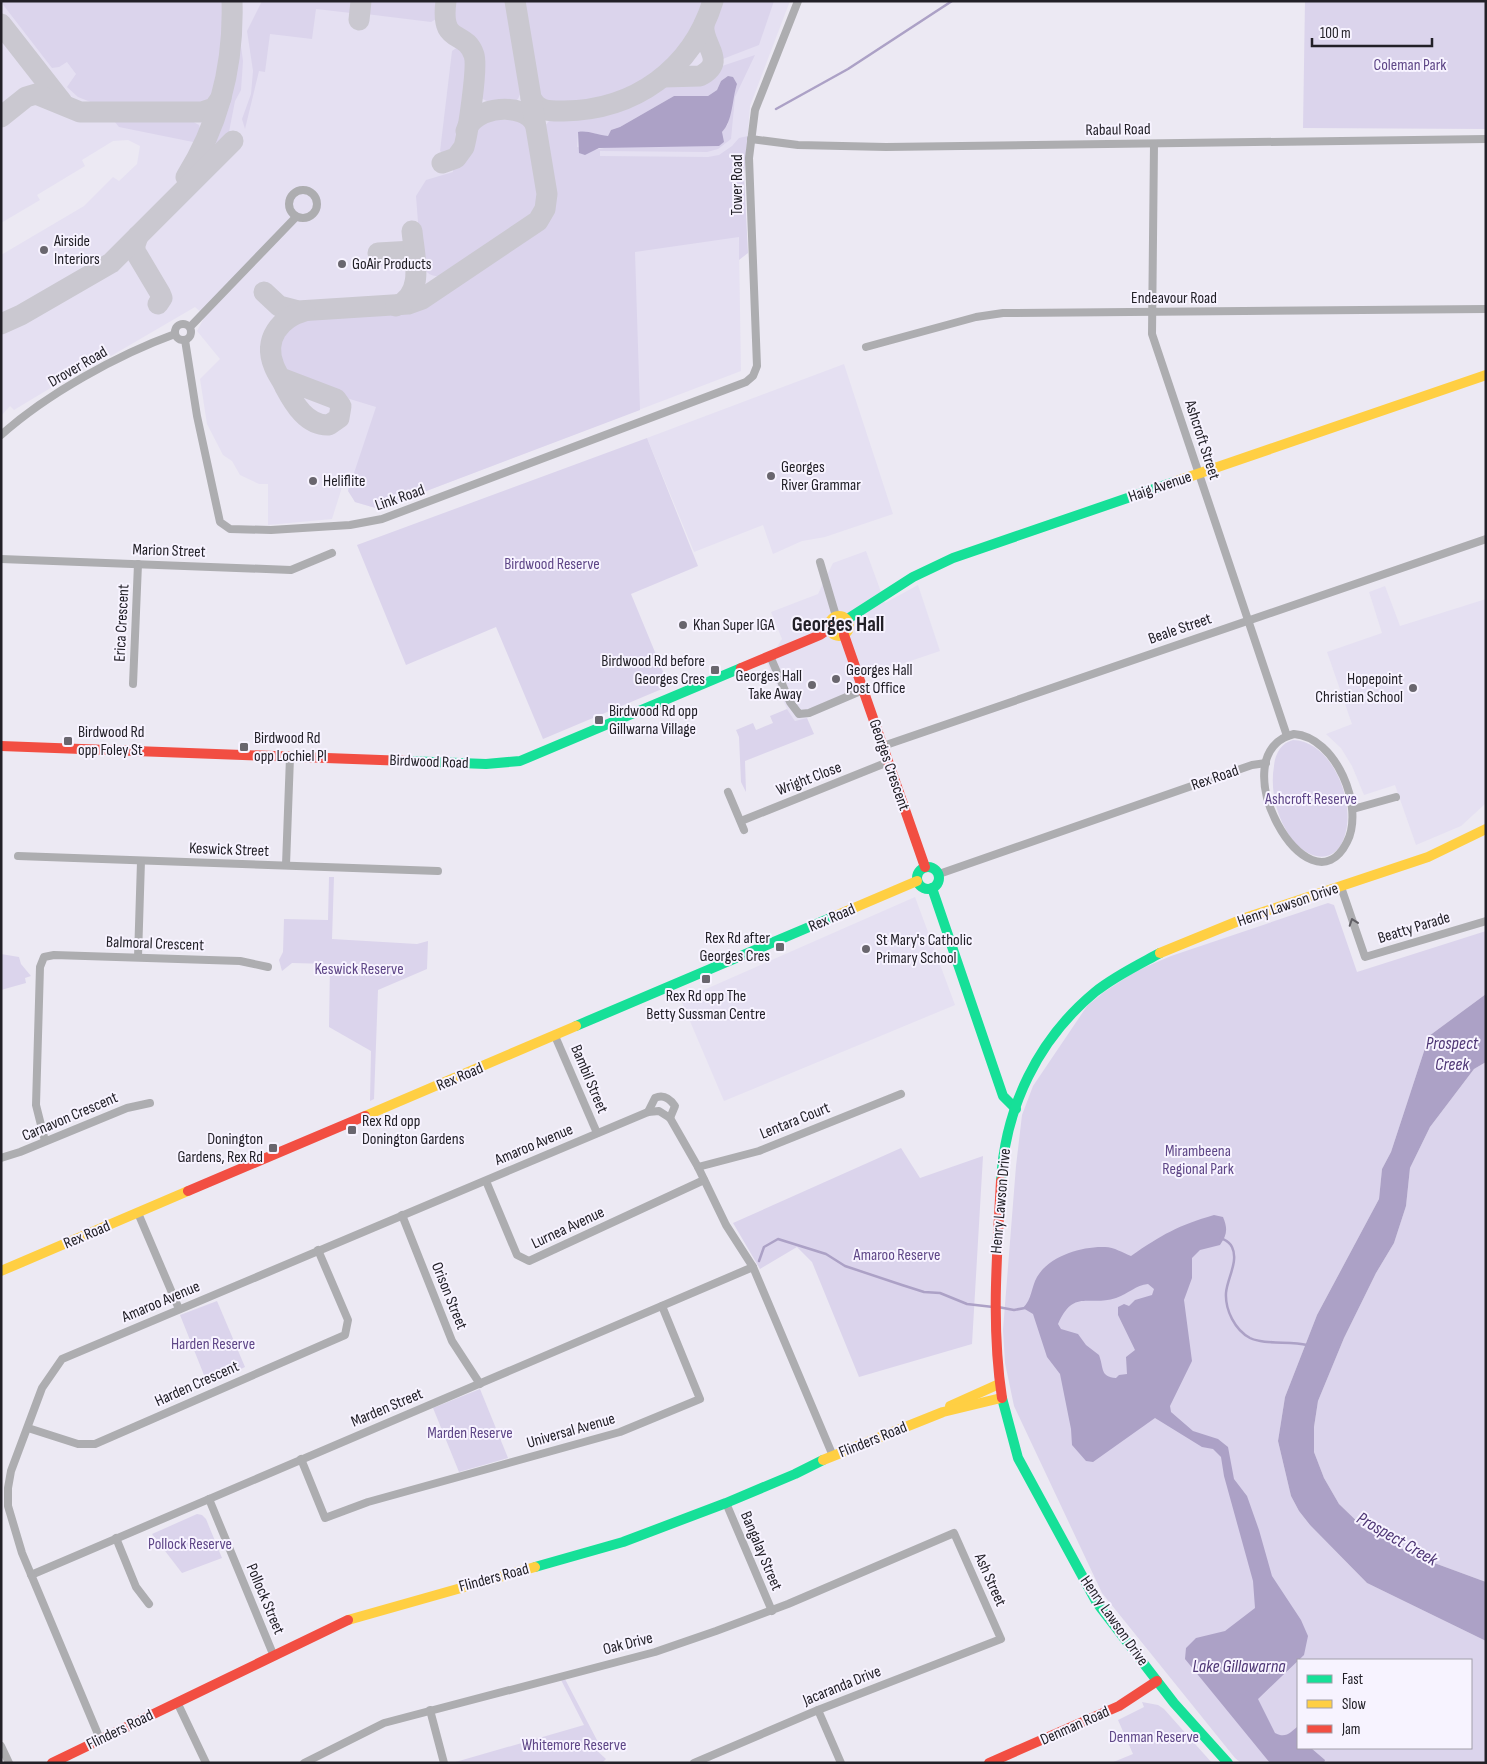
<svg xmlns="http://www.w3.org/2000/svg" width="1487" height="1764" font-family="'Sofia Sans Condensed',sans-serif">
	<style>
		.built { fill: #e5e0f2 }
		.green { fill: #dbd4ec; fill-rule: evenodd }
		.water { fill: #aca1c6; fill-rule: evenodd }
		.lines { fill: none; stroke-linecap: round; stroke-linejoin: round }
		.stream { stroke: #aca1c6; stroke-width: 2.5 }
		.taxiway { stroke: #cac8d0; stroke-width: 21 }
		.street { stroke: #adadb0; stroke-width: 8 }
		.fast { stroke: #16e098; stroke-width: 10 }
		.slow { stroke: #ffcf43; stroke-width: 10 }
		.jam { stroke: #f24e42; stroke-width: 10 }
		.oneway { stroke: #615f65 }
		.poi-dot { fill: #69666e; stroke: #f7f3ff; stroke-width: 2 }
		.labels { text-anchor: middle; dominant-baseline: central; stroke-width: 4; stroke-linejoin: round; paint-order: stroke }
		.park-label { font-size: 16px; fill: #5e4687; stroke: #f7f3ff }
		.street-label { font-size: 16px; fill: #222027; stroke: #f7f3ff }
		.poi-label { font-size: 16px; fill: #222027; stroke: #f7f3ff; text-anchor: start }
		.water-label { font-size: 18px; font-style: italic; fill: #4e3675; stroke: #f7f3ff }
		.district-label { font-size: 21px; font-weight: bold; fill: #222027; stroke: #f7f3ff }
	</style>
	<rect width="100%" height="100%" fill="#ece9f3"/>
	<!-- built -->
	<g class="built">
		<path d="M1 1H790L750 106 748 133 738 186 741 371 379 509 355 502 344 481 332 519 268 525V484H259L240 475 232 461 223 455 207 424 200 379 220 359 197 331 205 316 195 307 111 356 107 354 14 410 10 406 1 416V255L84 206 113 177 119 181 137 164 140 146 128 140 113 141 82 160 85 166 37 195 40 200 1 223Z"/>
		<path d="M844 364 893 514 825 537 802 541 773 554 763 525 694 552 647 438Z"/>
		<path d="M866 551 885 603 918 585 940 651 872 674 850 686 847 691 850 700 802 720 795 721 787 709 767 663 782 639 771 612 818 594 833 563Z"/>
		<path d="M1385 586 1400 626 1486 599V803L1461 826 1416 845 1395 785 1364 795 1352 766 1341 748 1326 734 1352 724 1327 652 1382 633 1369 592Z"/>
		<path d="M915 897 955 1005 724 1101 681 1000Z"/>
	</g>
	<!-- green -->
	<g class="green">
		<path d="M224 1C225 25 226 82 210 100L201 103H93L78 97 67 87 76 74 67 62 59 67 52 68 1 2Z"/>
		<path d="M262 1H356L355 10 351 13 316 9 312 39 270 34 265 72 259 71 245 129 242 119 251 94 253 71 247 31Z"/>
		<path d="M365 1H439L436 19 431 22 366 14 364 10Z"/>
		<path d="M453 1H507L522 90 518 99C508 105 488 105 479 96 475 83 485 67 481 53 473 29 448 35 453 1Z"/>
		<path d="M522 1H704C689 62 628 103 566 102 556 102 545 104 538 96Z"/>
		<path d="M722 1H774L759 45 720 60 711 30Z"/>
		<path d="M1305 1H1486V129L1303 128Z"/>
		<path d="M240 39 243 61 241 90 235 101 229 132 216 147 215 139 232 85Z"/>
		<path d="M458 47 466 53 468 62 458 142 453 151 444 155 440 151 452 51Z"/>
		<path d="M755 55 735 97 731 139 718 149 707 152 600 151V156L708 157 719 155 732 146 739 138 748 136 744 175 748 253 739 260V237L635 252 640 410 379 509 355 502 348 491 376 407 291 381C265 360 271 329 302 318L404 313 424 306 539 230C565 205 549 163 544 132V127L549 121 587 118 614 113 641 102 672 82H702L708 79 716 68ZM721 81 737 84 731 102 728 124 722 132 719 146 610 147 593 150 577 147 578 132C588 131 598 135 608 136L611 130 620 127 674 96H708L717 90Z"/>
		<path d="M117 120H190L199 125 201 132 197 141 193 142 119 127 115 122Z"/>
		<path d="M487 120H518L527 125C532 141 544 195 537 209 530 226 465 263 446 275 434 279 424 274 421 261L416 196 426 180 453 172V168C472 158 468 143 476 127Z"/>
		<path d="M647 438 698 566 631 594 669 686 543 739 496 627 406 665 357 545Z"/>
		<path d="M787 709 795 721 807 718 814 734 745 761 746 792 741 782 739 737 736 730 753 723 756 730 773 723 770 716Z"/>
		<path d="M1293 740C1331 741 1354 798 1346 831 1338 868 1306 861 1289 835 1276 815 1270 789 1274 766 1275 754 1281 743 1293 740Z"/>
		<path d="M329 877H334L332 939 417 944 428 941 427 969 378 990 374 1099 370 1101 371 1051 329 1027 330 964 292 963 282 971 279 960 283 952 284 919 328 920Z"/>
		<path d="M1328 903 1334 905 1357 972 1486 931V994L1429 1036 1391 1152 1382 1169 1379 1199 1317 1315 1285 1397 1278 1441 1291 1496 1299 1511 1310 1525 1367 1583 1486 1641V1763H1241L1235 1758 1102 1593 1014 1406 1005 1363 1003 1330 1016 1166 1022 1115 1033 1086 1087 1006 1104 992 1136 971 1171 956ZM1298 1660H1471V1748H1298Z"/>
		<path d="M1 954 19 957 21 964 31 976 25 978 26 983 1 990Z"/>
		<path d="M1486 1062V1582L1418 1557 1366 1530 1339 1504 1324 1478 1314 1452V1427L1318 1401 1344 1338 1376 1273 1394 1243 1406 1206 1410 1168 1430 1127 1474 1069Z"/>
		<path d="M901 1148 920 1178 983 1156 972 1344 859 1377 812 1262 797 1247 760 1269 733 1223Z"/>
		<path d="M217 1301 245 1367 208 1385 180 1315Z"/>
		<path d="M480 1389 508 1458 459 1472 433 1408Z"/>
		<path d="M197 1514 202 1515 206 1519 222 1558 182 1573 152 1534Z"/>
		<path d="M565 1679 599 1744 593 1747 606 1759 602 1763H452L584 1725 561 1680Z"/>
		<path d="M1142 1702 1158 1705 1164 1709 1212 1763H1111L1133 1754 1118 1720 1144 1707Z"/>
	</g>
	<!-- water -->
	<g class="water">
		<path d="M728 76 733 77 737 84C732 99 733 121 722 132L724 142 719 146 599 148 585 155 579 153 578 132C587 130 598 135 608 136L611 130 620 127 674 96H708L717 90 721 81Z"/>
		<path d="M1486 994V1062L1474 1069 1430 1127 1410 1168 1406 1206 1394 1243 1376 1273 1344 1338 1318 1401 1314 1427V1452L1324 1478 1339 1504 1366 1530 1418 1557 1486 1582V1641L1367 1583 1310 1525 1299 1511 1291 1496 1278 1441 1285 1397 1317 1315 1379 1199 1382 1169 1391 1152 1429 1036Z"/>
		<path d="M1214 1215 1223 1217C1228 1229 1227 1235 1220 1245L1200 1250 1192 1258V1278L1184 1300 1192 1361 1170 1406 1171 1412 1193 1431 1218 1439 1228 1447 1234 1479 1247 1496 1259 1530 1272 1576 1301 1620 1308 1636 1304 1655 1258 1699 1275 1733C1286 1739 1291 1732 1298 1726V1748H1311L1325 1760 1324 1763H1270L1185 1659 1186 1648 1196 1638 1225 1631 1255 1608 1253 1581 1224 1476 1221 1457 1213 1449 1202 1447 1155 1418 1093 1462 1086 1461 1072 1445 1071 1429 1060 1374 1047 1357 1033 1314 1023 1308C1032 1299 1031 1288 1037 1277 1049 1256 1082 1246 1105 1247 1114 1247 1123 1253 1131 1256 1161 1235 1179 1225 1214 1215ZM1148 1284 1154 1289 1152 1295 1135 1300 1129 1306 1124 1304 1118 1307V1315L1135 1350 1126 1357 1127 1374 1119 1375 1116 1378C1100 1377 1104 1368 1099 1355L1086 1345 1078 1334 1061 1329 1058 1324C1074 1288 1088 1307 1116 1298 1128 1294 1136 1285 1148 1284Z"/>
	</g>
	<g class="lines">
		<!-- stream -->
		<g class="stream">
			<path d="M776 109 848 69 952 1"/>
			<path d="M1221 1238C1225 1240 1230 1242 1232 1247 1239 1261 1227 1279 1226 1293 1225 1310 1235 1330 1250 1338 1264 1345 1290 1341 1307 1345"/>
			<path d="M759 1261 764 1247 778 1239 826 1254 845 1266 902 1285 924 1292 940 1293 967 1304 993 1307"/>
			<path d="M998 1307 1014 1310 1025 1308"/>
		</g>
		<!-- taxiway -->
		<g class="taxiway">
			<path d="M359 20 361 1"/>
			<path d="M1 24 62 102"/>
			<path d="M664 77 700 76C729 61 701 45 704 25"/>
			<path d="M531 98C538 112 550 111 564 111 635 110 692 69 713 1"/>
			<path d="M1 117 26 97 36 94 80 112H202L214 108 221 98"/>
			<path d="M466 131C474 105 525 102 535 124"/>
			<path d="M442 163 456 158 464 147C468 132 478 67 474 55 465 28 440 47 446 1"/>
			<path d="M186 177C219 124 234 64 232 1"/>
			<path d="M138 236 135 245V251L160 293 162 298 158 304"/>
			<path d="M378 253 413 251"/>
			<path d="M264 292 279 306 298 311 408 304 422 299 538 221 545 209 547 194 515 1"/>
			<path d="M396 306C426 295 414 255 412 231"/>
			<path d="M1 324 21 315 111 263 233 141"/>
			<path d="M281 378 336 399 341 406 339 418 329 425C307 426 294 404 285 387 282 380 277 374 274 366 263 339 280 318 305 311"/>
		</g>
		<!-- street -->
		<g class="street">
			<path d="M751 139 798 145 886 147 1486 139"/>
			<path d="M1154 144 1152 334 1287 736"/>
			<circle cx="303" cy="204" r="14"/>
			<circle cx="183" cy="332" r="8"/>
			<path d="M190 327 296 217"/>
			<path d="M185 340 197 416 220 522 230 529 271 530 350 525 382 519 746 382 753 376 757 366 749 158 755 110 798 1"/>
			<path d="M866 347 976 317 1003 313 1486 309"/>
			<path d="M1 435C47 394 117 355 175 334"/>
			<path d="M1 559 291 570 332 553"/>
			<path d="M820 562 836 616"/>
			<path d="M770 656 790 702 799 714 809 713 863 690"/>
			<path d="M133 684 138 564"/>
			<path d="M1294 734C1336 737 1365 807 1347 842 1309 918 1217 753 1294 734Z"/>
			<path d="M883 746 1486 539"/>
			<path d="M728 792 744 830"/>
			<path d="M1353 809 1396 797"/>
			<path d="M741 821 888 762"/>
			<path d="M18 856 438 871"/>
			<path d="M286 865 290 757"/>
			<path d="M939 874 1252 765 1266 763"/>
			<path d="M1341 887 1365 957 1486 921"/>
			<path d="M138 957 141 861"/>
			<path d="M555 1036 597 1133"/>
			<path d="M648 1112 655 1098C664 1094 670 1099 675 1106L670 1118"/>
			<path d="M45 1141 36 1105 40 967 44 957 54 955 240 961 268 967"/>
			<path d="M1 1158 20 1152 127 1108 150 1103"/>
			<path d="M698 1167 759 1151 901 1094"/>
			<path d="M486 1181 517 1255 529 1261 704 1180"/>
			<path d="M138 1213 179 1309"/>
			<path d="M402 1215 452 1341 480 1384"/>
			<path d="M28 1428 78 1444H95L345 1335 348 1320 318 1250"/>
			<path d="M301 1459 325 1518 368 1502 620 1432 700 1399 662 1306"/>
			<path d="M209 1499 273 1654"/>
			<path d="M726 1503 772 1611"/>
			<path d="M116 1538 136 1587 149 1604"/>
			<path d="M31 1575 753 1267"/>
			<path d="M177 1702 206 1763"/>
			<path d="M430 1710 444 1763"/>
			<path d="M818 1710 841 1763"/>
			<path d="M100 1739 22 1553 8 1506V1488L11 1471 42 1388 62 1359 648 1112 659 1111 670 1118 698 1167 726 1225 753 1267 833 1456"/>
			<path d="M1 1746 9 1763"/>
			<path d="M304 1763 384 1723 655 1652 716 1631 788 1604 954 1533 1001 1639 818 1710 694 1763"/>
		</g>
		<!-- fast -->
		<g class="fast">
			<path d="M846 620 913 577 953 558 1174 482"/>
			<path d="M407 761 486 764 520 761 741 668"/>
			<circle cx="928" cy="878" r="11"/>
			<path d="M932 888 1003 1096 1016 1109"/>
			<path d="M576 1026 835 916"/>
			<path d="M1001 1181C1005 1108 1038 1039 1095 992 1115 976 1138 965 1160 953"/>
			<path d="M1002 1398 1018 1458 1097 1603 1174 1703 1228 1763"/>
			<path d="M535 1567 623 1542 726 1503 795 1474 823 1460"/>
		</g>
		<!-- slow -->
		<g class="slow">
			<path d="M1174 482 1486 375"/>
			<circle cx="839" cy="626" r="10"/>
			<path d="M835 916 917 881"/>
			<path d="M1160 953 1248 917 1428 857 1486 829"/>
			<path d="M365 1116 576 1026"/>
			<path d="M1 1271 188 1191"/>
			<path d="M950 1406 999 1384"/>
			<path d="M823 1460 943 1412 1001 1398"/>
			<path d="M348 1620 535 1567"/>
		</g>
		<!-- jam -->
		<g class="jam">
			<path d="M844 635 925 867"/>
			<path d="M741 668 820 635 830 628"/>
			<path d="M1 746 407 761"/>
			<path d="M1001 1181C997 1254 991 1326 1002 1398"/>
			<path d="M188 1191 365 1116"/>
			<path d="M52 1763 348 1620"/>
			<path d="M989 1763 1119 1706 1157 1681"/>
		</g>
	</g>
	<!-- one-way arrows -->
	<defs><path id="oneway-chevron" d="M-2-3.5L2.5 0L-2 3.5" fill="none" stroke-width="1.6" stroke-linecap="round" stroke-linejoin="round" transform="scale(1.25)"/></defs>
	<use class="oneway" href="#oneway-chevron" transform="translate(1353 922) rotate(-109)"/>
	<!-- markers -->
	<g class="poi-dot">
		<circle cx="44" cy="250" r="5"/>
		<circle cx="342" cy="264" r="5"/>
		<circle cx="771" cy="476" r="5"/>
		<circle cx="313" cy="481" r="5"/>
		<circle cx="683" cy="625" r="5"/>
		<rect x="710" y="665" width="10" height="10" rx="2.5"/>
		<circle cx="836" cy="679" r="5"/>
		<circle cx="812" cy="685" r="5"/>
		<circle cx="1413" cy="688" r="5"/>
		<rect x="594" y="715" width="10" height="10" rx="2.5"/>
		<rect x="63" y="736" width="10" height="10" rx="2.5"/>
		<rect x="239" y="742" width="10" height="10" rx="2.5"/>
		<rect x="775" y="942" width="10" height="10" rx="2.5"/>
		<circle cx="866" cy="949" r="5"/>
		<rect x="701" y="974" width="10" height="10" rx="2.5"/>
		<rect x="347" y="1125" width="10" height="10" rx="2.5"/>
		<rect x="268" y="1143" width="10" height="10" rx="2.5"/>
	</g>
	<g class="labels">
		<!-- park labels -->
		<g class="park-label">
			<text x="1410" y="65">Coleman Park</text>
			<text x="552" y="564">Birdwood Reserve</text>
			<text x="1311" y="799">Ashcroft Reserve</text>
			<text x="359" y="969">Keswick Reserve</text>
			<text x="1198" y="1151">Mirambeena<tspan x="1198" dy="18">Regional Park</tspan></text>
			<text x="897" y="1255">Amaroo Reserve</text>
			<text x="213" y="1344">Harden Reserve</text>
			<text x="470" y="1433">Marden Reserve</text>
			<text x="190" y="1544">Pollock Reserve</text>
			<text x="1154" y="1737">Denman Reserve</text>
			<text x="574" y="1745">Whitemore Reserve</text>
		</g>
		<!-- street labels -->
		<g class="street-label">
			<text transform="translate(1118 130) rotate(-1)">Rabaul Road</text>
			<text transform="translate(737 185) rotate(-90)">Tower Road</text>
			<text x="1174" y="298">Endeavour Road</text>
			<text transform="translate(78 367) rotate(-30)">Drover Road</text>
			<text transform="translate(1202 440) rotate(72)">Ashcroft Street</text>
			<text transform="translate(1160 487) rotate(-19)">Haig Avenue</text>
			<text transform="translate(400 498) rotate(-19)">Link Road</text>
			<text transform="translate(169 551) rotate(2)">Marion Street</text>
			<text transform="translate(122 623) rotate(-87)">Erica Crescent</text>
			<text transform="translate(1180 629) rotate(-19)">Beale Street</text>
			<text transform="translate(429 762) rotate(2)">Birdwood Road</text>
			<text transform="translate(889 765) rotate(71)">Georges Crescent</text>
			<text transform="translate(1215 778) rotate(-19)">Rex Road</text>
			<text transform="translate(809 779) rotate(-21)">Wright Close</text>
			<text transform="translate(229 850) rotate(2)">Keswick Street</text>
			<text transform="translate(1288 905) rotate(-19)">Henry Lawson Drive</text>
			<text transform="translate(832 918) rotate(-23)">Rex Road</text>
			<text transform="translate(1414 928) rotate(-17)">Beatty Parade</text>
			<text transform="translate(155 944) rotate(2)">Balmoral Crescent</text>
			<text transform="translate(460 1077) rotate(-23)">Rex Road</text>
			<text transform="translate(589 1079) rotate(67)">Bambil Street</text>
			<text transform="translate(70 1117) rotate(-23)">Carnavon Crescent</text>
			<text transform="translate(795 1121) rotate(-22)">Lentara Court</text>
			<text transform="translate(534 1145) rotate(-23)">Amaroo Avenue</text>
			<text transform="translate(1001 1201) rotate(-85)">Henry Lawson Drive</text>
			<text transform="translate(568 1228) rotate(-25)">Lurnea Avenue</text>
			<text transform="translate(87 1235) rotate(-23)">Rex Road</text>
			<text transform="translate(449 1296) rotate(68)">Orison Street</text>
			<text transform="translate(161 1302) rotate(-23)">Amaroo Avenue</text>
			<text transform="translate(197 1384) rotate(-24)">Harden Crescent</text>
			<text transform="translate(387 1408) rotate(-23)">Marden Street</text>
			<text transform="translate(571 1431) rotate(-16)">Universal Avenue</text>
			<text transform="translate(873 1440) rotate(-22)">Flinders Road</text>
			<text transform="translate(761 1551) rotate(67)">Bangalay Street</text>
			<text transform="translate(494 1578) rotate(-15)">Flinders Road</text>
			<text transform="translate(990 1580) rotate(66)">Ash Street</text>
			<text transform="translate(265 1599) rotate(67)">Pollock Street</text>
			<text transform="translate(1114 1621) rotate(55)">Henry Lawson Drive</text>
			<text transform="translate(628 1644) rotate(-14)">Oak Drive</text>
			<text transform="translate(842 1686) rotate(-22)">Jacaranda Drive</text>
			<text transform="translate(1075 1726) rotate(-24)">Denman Road</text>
			<text transform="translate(120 1730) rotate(-26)">Flinders Road</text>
		</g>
		<!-- poi labels -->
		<g class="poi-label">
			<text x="54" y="241">Airside<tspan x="54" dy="18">Interiors</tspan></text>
			<text x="352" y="264">GoAir Products</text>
			<text x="781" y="467">Georges<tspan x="781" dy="18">River Grammar</tspan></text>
			<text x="323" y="481">Heliflite</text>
			<text x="693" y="625">Khan Super IGA</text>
			<text x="705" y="661" text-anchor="end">Birdwood Rd before<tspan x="705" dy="18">Georges Cres</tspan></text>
			<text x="846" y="670">Georges Hall<tspan x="846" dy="18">Post Office</tspan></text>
			<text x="802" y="676" text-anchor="end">Georges Hall<tspan x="802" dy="18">Take Away</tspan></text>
			<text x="1403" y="679" text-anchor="end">Hopepoint<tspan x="1403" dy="18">Christian School</tspan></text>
			<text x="609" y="711">Birdwood Rd opp<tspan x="609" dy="18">Gillwarna Village</tspan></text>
			<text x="78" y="732">Birdwood Rd<tspan x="78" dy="18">opp Foley St</tspan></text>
			<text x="254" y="738">Birdwood Rd<tspan x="254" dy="18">opp Lochiel Pl</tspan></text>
			<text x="770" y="938" text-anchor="end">Rex Rd after<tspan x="770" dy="18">Georges Cres</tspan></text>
			<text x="876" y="940">St Mary's Catholic<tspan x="876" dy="18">Primary School</tspan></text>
			<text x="706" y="996" text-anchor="middle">Rex Rd opp The<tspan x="706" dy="18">Betty Sussman Centre</tspan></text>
			<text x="362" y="1121">Rex Rd opp<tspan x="362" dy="18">Donington Gardens</tspan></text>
			<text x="263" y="1139" text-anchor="end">Donington<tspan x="263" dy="18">Gardens, Rex Rd</tspan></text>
		</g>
		<!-- water labels -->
		<g class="water-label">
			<text x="1452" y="1043">Prospect<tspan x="1452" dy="21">Creek</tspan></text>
			<text transform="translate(1397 1539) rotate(30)">Prospect Creek</text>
			<text x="1239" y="1666">Lake Gillawarna</text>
		</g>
		<!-- district labels -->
		<g class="district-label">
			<text x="838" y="624">Georges Hall</text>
		</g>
	</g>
	<!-- border -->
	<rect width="1487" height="1764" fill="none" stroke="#222027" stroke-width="5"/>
	<!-- legend -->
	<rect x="1297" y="1659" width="175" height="90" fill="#f7f3ff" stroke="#a29fa9"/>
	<rect x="1307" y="1675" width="25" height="8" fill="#16e098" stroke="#a29fa9"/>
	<text x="1342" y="1684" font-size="15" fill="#222027">Fast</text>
	<rect x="1307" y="1700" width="25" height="8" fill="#ffcf43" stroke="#a29fa9"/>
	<text x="1342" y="1709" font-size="15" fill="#222027">Slow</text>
	<rect x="1307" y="1725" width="25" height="8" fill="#f24e42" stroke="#a29fa9"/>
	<text x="1342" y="1734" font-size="15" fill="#222027">Jam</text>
	<!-- scale -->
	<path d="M1312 38v8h120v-8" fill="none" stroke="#222027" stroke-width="2.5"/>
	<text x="1320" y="38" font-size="15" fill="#222027" stroke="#f7f3ff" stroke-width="4" paint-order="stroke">100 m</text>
</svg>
